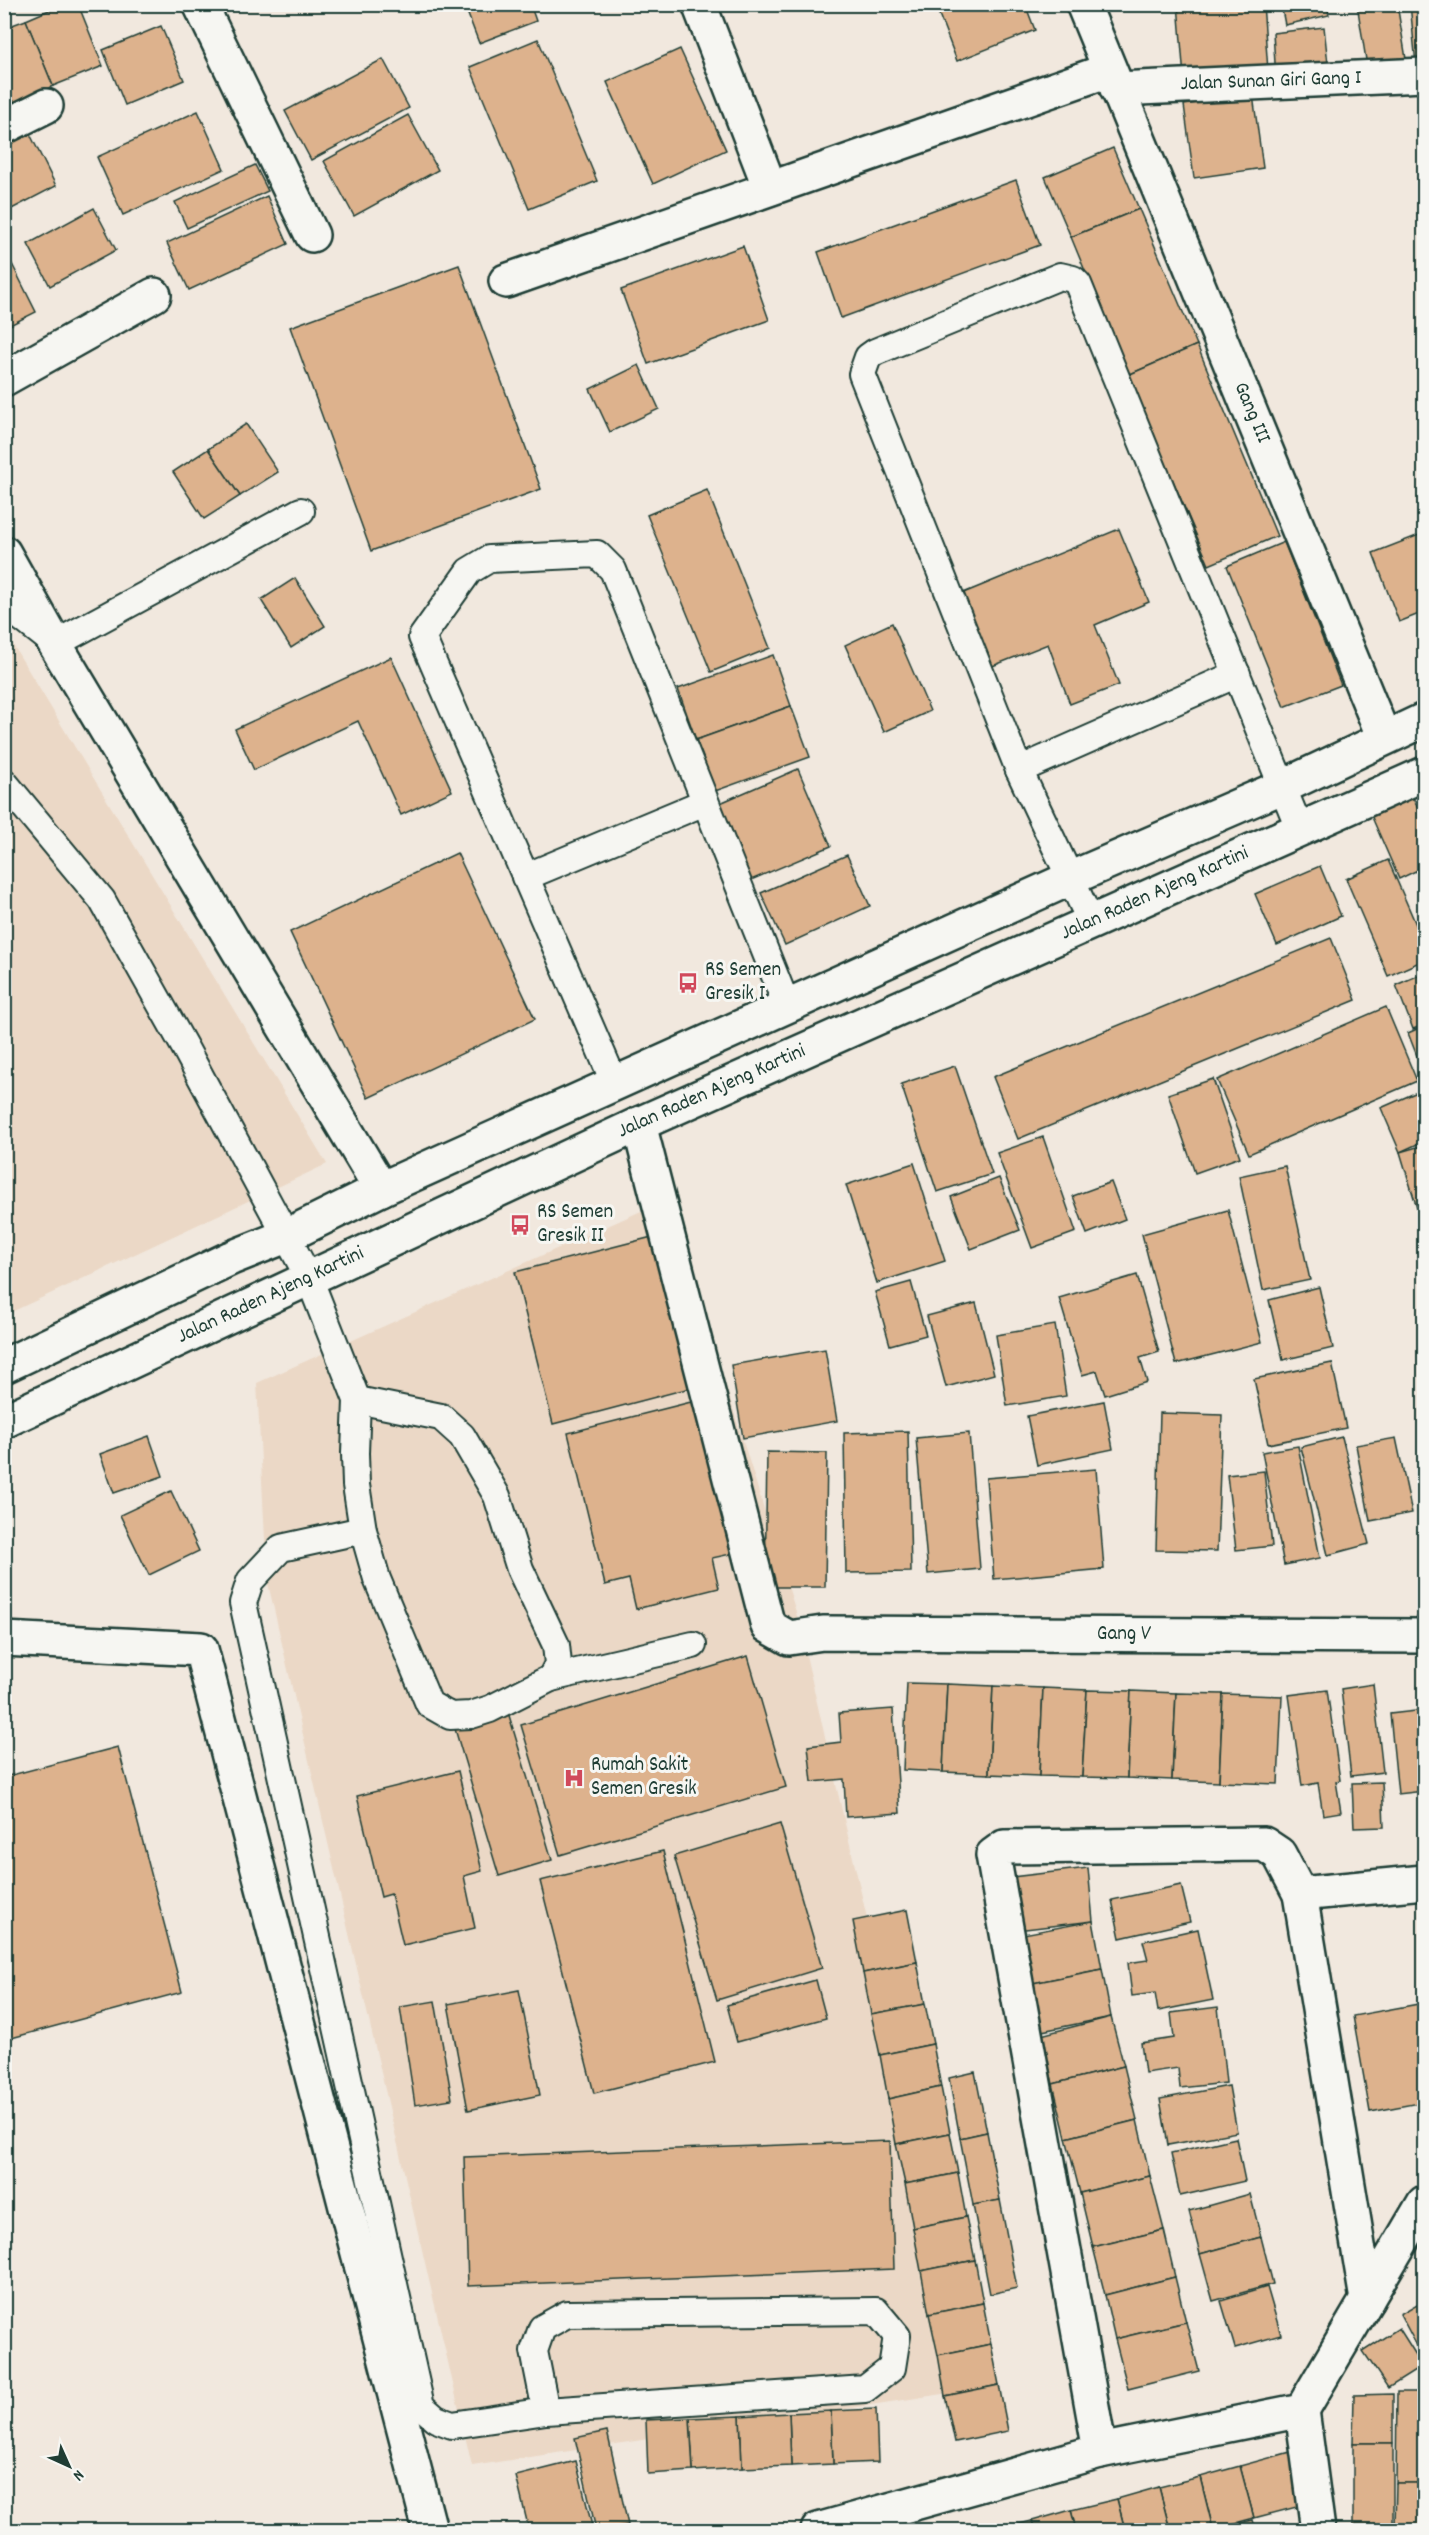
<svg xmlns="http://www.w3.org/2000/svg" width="1429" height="2535" font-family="Dekko,sans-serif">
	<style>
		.built { fill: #ebd8c6 }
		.building { fill: #ddb28d; stroke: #1f3d34; stroke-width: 1.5 }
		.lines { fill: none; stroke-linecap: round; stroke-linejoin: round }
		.lane-casing { stroke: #1f3d34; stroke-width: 30 }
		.street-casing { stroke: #1f3d34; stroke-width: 38 }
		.highway-casing { stroke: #1f3d34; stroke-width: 38 }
		.lane { stroke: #f6f6f2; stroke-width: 26 }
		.street { stroke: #f6f6f2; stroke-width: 33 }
		.highway { stroke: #f6f6f2; stroke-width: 33 }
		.labels { text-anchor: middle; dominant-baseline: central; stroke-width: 6; stroke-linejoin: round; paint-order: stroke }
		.street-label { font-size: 21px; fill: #1f3d34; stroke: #f6f6f2 }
		.poi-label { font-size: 21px; fill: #1f3d34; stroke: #f6f6f2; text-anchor: start }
	</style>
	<rect width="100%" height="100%" fill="#f1e8de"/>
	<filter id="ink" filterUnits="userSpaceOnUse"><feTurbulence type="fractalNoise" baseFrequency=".0167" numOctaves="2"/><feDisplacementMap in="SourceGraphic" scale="12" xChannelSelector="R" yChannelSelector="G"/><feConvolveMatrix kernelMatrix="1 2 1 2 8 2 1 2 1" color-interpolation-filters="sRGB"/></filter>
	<g filter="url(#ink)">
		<!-- built -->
		<g class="built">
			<path d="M4 630 327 1164 5 1315H4Z"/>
			<path d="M668 1199 796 1612 873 1944 962 2391 472 2466 267 1579 257 1383Z"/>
		</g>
		<!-- building -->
		<g class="building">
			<path d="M63 4H78L103 66 53 86 26 20Z"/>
			<path d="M464 4H530L536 21 479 43Z"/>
			<path d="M935 4H1025L1035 30 957 61Z"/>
			<path d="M1178 4H1263L1268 70 1184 78Z"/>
			<path d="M1281 4H1327L1329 15 1285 25Z"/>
			<path d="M1357 4H1397L1406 59 1367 66Z"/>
			<path d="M1410 4H1424V63L1416 64Z"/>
			<path d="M26 20 53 86 4 106V28Z"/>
			<path d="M161 26 184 80 125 105 103 50Z"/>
			<path d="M1324 27 1329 73 1276 78 1273 33Z"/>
			<path d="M538 39 597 181 529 209 470 67Z"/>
			<path d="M680 49 726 150 653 184 607 82Z"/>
			<path d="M383 59 409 108 311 160 285 111Z"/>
			<path d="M1253 95 1263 168 1194 178 1184 105Z"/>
			<path d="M198 111 224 169 123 215 97 157Z"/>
			<path d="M408 115 438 170 354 216 324 161Z"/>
			<path d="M27 128 56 186 4 213V139Z"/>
			<path d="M1113 148 1139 209 1071 237 1045 177Z"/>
			<path d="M255 165 268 191 187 228 175 202Z"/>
			<path d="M1016 180 1040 245 841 318 818 252Z"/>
			<path d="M267 196 288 244 189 290 167 243Z"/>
			<path d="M94 208 116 250 50 286 28 244Z"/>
			<path d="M1139 209 1197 345 1128 375 1071 237Z"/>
			<path d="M743 246 769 320 648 364 621 290Z"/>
			<path d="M4 248 36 312 4 328Z"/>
			<path d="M459 265 541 489 371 551 290 327Z"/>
			<path d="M1197 345 1277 536 1209 565 1128 375Z"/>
			<path d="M639 365 659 409 610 432 590 389Z"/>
			<path d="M246 424 278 472 240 496 208 449Z"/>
			<path d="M208 449 240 496 204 519 173 472Z"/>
			<path d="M707 490 770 648 711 672 647 515Z"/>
			<path d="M1119 529 1149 602 1095 625 1119 685 1070 704 1048 644 990 667 961 594Z"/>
			<path d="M1424 533V612L1399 622 1373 553Z"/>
			<path d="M1284 542 1341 685 1284 707 1227 566Z"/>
			<path d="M295 578 325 626 291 648 261 600Z"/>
			<path d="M892 623 930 711 884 732 845 645Z"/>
			<path d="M773 655 791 706 696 740 678 689Z"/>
			<path d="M391 657 452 791 401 815 358 721 254 770 235 729Z"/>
			<path d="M791 706 810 757 715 791 696 740Z"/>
			<path d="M798 769 831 846 751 880 718 804Z"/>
			<path d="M1413 797 1424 823V867L1399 879 1371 815Z"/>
			<path d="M457 853 535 1019 368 1098 290 932Z"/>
			<path d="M847 855 870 906 785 945 761 893Z"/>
			<path d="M1388 860 1424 943V960L1388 976 1346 879Z"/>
			<path d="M1320 866 1341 916 1277 945 1255 894Z"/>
			<path d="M1331 938 1356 1000 1018 1139 993 1077Z"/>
			<path d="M1424 973V1025L1413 1029 1396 985Z"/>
			<path d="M1386 1007 1417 1081 1249 1154 1217 1080Z"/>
			<path d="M1424 1026V1074L1408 1033Z"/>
			<path d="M955 1066 992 1174 937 1192 901 1084Z"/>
			<path d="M1213 1079 1240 1157 1195 1173 1168 1094Z"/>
			<path d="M1424 1089V1141L1400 1152 1381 1108Z"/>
			<path d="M1043 1137 1076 1232 1032 1248 997 1153Z"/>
			<path d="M1424 1145V1231L1400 1152Z"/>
			<path d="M914 1163 945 1261 877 1283 846 1185Z"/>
			<path d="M1285 1166 1310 1280 1263 1290 1239 1176Z"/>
			<path d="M999 1178 1020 1230 971 1249 951 1197Z"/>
			<path d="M1111 1182 1125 1219 1087 1234 1073 1196Z"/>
			<path d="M1228 1210 1262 1342 1176 1364 1142 1234Z"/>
			<path d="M656 1236 694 1387 553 1424 515 1272Z"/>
			<path d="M1137 1275 1159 1352 1140 1358 1147 1382 1105 1395 1097 1371 1082 1375 1059 1298Z"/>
			<path d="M911 1282 926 1335 890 1345 875 1292Z"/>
			<path d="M1319 1287 1333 1348 1283 1360 1269 1300Z"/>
			<path d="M976 1303 994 1374 946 1387 927 1316Z"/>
			<path d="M1055 1325 1066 1396 1007 1406 996 1335Z"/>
			<path d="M825 1349 837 1421 743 1438 731 1365Z"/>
			<path d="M1332 1363 1346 1428 1268 1444 1254 1379Z"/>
			<path d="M703 1399 740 1552 712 1558 719 1588 636 1609 629 1579 605 1585 568 1433Z"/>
			<path d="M1104 1401 1113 1449 1037 1465 1027 1416Z"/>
			<path d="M1160 1413 1222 1415 1217 1551 1156 1550Z"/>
			<path d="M908 1431 911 1572 846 1573 844 1433Z"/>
			<path d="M969 1433 980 1569 928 1574 916 1438Z"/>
			<path d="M149 1436 163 1476 114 1493 100 1454Z"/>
			<path d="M1342 1437 1369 1544 1328 1555 1301 1447Z"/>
			<path d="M1396 1438 1412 1513 1370 1521 1356 1445Z"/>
			<path d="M1298 1446 1320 1558 1284 1565 1262 1452Z"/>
			<path d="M767 1452 827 1453 825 1587H765Z"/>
			<path d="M1096 1469 1104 1569 994 1579 986 1478Z"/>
			<path d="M1264 1471 1272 1546 1236 1550 1227 1475Z"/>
			<path d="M171 1491 199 1551 149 1575 120 1515Z"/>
			<path d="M748 1656 786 1787 560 1855 521 1725Z"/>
			<path d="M907 1683 947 1684 943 1772 903 1770Z"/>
			<path d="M947 1684 993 1686 989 1774 943 1772Z"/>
			<path d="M1373 1684 1383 1772 1351 1776 1341 1689Z"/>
			<path d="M993 1686 1043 1688 1039 1776 989 1774Z"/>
			<path d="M1043 1688 1087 1690 1082 1777 1039 1776Z"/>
			<path d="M1087 1690 1131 1691 1127 1778 1082 1777Z"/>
			<path d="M1327 1690 1340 1780 1336 1781 1341 1812 1323 1815 1318 1783 1302 1786 1289 1695Z"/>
			<path d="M1131 1691 1176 1693 1172 1780 1127 1778Z"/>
			<path d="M1176 1693 1223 1694 1219 1782 1172 1780Z"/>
			<path d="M1223 1694 1282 1696 1278 1784 1219 1782Z"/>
			<path d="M893 1709 900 1813 846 1817 844 1779 812 1782 808 1746 841 1742 839 1713Z"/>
			<path d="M1424 1710V1791L1398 1794 1390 1714Z"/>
			<path d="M508 1712 552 1860 499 1876 455 1729Z"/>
			<path d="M118 1747 182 1992 4 2040V1777Z"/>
			<path d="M458 1771 482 1871 464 1876 475 1928 403 1945 391 1894 381 1897 357 1796Z"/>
			<path d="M1382 1782 1384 1827 1354 1828 1352 1783Z"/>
			<path d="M780 1824 822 1968 717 2000 674 1856Z"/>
			<path d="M663 1851 715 2062 594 2093 540 1881Z"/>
			<path d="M1088 1868 1093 1921 1017 1930 1012 1877Z"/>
			<path d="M1181 1885 1190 1922 1120 1938 1112 1900Z"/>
			<path d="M907 1910 917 1962 863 1973 853 1921Z"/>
			<path d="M1093 1921 1102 1969 1028 1984 1018 1935Z"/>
			<path d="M1198 1929 1213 2000 1158 2011 1155 1993 1132 1996 1128 1963 1148 1960 1143 1941Z"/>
			<path d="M917 1962 925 2004 871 2014 863 1973Z"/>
			<path d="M1102 1969 1111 2017 1037 2032 1028 1984Z"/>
			<path d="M816 1980 826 2018 737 2042 727 2005Z"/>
			<path d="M519 1990 540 2095 468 2110 448 2004Z"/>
			<path d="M435 2001 452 2099 415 2105 400 2007Z"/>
			<path d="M1424 2003V2102L1370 2112 1353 2016Z"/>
			<path d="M925 2004 933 2044 880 2055 871 2014Z"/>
			<path d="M1218 2007 1226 2083 1180 2088 1178 2068 1145 2073 1141 2043 1174 2038 1171 2013Z"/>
			<path d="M1111 2017 1124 2066 1053 2084 1041 2035Z"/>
			<path d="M933 2044 941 2087 888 2099 880 2055Z"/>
			<path d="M1124 2066 1137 2120 1066 2138 1053 2084Z"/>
			<path d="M975 2072 987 2132 960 2138 949 2078Z"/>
			<path d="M1229 2086 1237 2132 1168 2145 1160 2099Z"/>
			<path d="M941 2087 950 2133 896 2144 888 2099Z"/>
			<path d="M1137 2120 1150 2176 1080 2193 1066 2138Z"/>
			<path d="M987 2132 1000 2200 973 2205 960 2138Z"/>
			<path d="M950 2133 958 2173 905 2184 896 2144Z"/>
			<path d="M1236 2138 1245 2181 1180 2196 1171 2153Z"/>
			<path d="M890 2141 894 2269 468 2286 464 2157Z"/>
			<path d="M958 2173 966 2217 913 2228 905 2184Z"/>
			<path d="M1150 2176 1164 2230 1093 2247 1080 2193Z"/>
			<path d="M1250 2194 1261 2237 1200 2254 1189 2211Z"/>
			<path d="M1000 2200 1017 2288 990 2294 973 2205Z"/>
			<path d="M966 2217 975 2260 921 2271 913 2228Z"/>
			<path d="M1164 2230 1175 2277 1105 2295 1093 2247Z"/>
			<path d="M1261 2237 1273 2284 1213 2301 1200 2254Z"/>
			<path d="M975 2260 983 2303 929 2314 921 2271Z"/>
			<path d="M1175 2277 1186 2322 1115 2339 1105 2295Z"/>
			<path d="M1267 2287 1281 2335 1235 2348 1221 2301Z"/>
			<path d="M1424 2300V2359L1400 2314Z"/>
			<path d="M983 2303 991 2344 938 2355 929 2314Z"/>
			<path d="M1186 2322 1199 2371 1128 2389 1115 2339Z"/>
			<path d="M1399 2328 1423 2366 1388 2388 1363 2351Z"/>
			<path d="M991 2344 999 2385 945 2396 938 2355Z"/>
			<path d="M999 2385 1008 2431 955 2442 945 2396Z"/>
			<path d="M1397 2392H1424V2483H1396Z"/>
			<path d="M1393 2394V2443H1353L1354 2395Z"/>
			<path d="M876 2409 878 2462 833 2464 831 2411Z"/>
			<path d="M831 2411 833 2464 791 2466 789 2413Z"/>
			<path d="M789 2413 791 2466 742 2468 740 2416Z"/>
			<path d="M740 2416 742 2468 693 2471 690 2418Z"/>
			<path d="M690 2418 693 2471 648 2474 646 2420Z"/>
			<path d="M607 2431 628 2525 596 2530 575 2438Z"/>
			<rect x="1353" y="2443" width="40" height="84"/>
			<path d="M1294 2451 1308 2504 1254 2518 1240 2466Z"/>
			<path d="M576 2461 593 2530H529L516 2476Z"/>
			<path d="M1240 2466 1254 2518 1213 2529 1200 2477Z"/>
			<path d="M1200 2477 1213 2529 1170 2530 1159 2487Z"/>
			<path d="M1396 2483H1424V2526H1395Z"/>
			<path d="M1159 2487 1170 2530H1125L1117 2499Z"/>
			<path d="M1117 2499 1125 2530H1076L1071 2510Z"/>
			<path d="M1071 2510 1076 2530H1035L1032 2521Z"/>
			<path d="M1253 2520 1256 2530H1212Z"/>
			<path d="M1032 2521 1035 2530H995Z"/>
			<rect x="1395" y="2526" width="29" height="4"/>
			<rect x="1353" y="2527" width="40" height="3"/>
		</g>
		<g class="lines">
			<!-- lane casing -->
			<g class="lane-casing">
				<g id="lane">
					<path d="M4 604 55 644 301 511"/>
					<path d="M1019 770 1237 674"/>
					<path d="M4 782 102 900 184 1046 309 1278 357 1400 355 1453 356 1485 363 1530 377 1579 429 1704 450 1716 471 1715 490 1709 551 1678"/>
					<path d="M525 877 705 802"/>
					<path d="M1091 922 1019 770 862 374 868 357 875 352 1060 276 1073 279 1078 284 1300 830"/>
					<path d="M615 1084 422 637 469 571 489 559 597 554 613 570 787 1006"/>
					<path d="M357 1400 441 1417 462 1436 497 1496 520 1569 556 1645 558 1664 551 1678 693 1645"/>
					<path d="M363 1530 281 1548 250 1581 243 1603 421 2406 436 2419 452 2425 546 2411 865 2389 892 2368 897 2336 876 2311 567 2314 542 2328 534 2351 546 2411"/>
				</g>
			</g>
			<!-- street casing -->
			<g class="street-casing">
				<g id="street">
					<path d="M200 4 312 235"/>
					<path d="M699 4 770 188"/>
					<path d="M1083 4 1384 738"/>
					<path d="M1117 89 1424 75"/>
					<path d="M4 127 46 106"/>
					<path d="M506 281 1109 70"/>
					<path d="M4 379 154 295"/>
					<path d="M4 553 55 644 381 1189"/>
					<path d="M639 1124 768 1626 789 1638 823 1633 1424 1636"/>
					<path d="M4 1639 201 1649 430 2530"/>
					<path d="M1424 1882 1300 1894 1279 1854 1264 1844 1004 1847 993 1855 1100 2451 1302 2410 1424 2203"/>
					<path d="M1300 1894 1367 2300"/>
					<path d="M1302 2410 1318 2530"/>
					<path d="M818 2530 1100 2451"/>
				</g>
			</g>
			<!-- highway casing -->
			<g class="highway-casing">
				<g id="highway">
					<path d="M4 1366 231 1258 286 1236 381 1189 1069 879 1284 786 1424 720"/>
					<path d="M4 1421 639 1124 1424 774"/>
				</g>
			</g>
			<!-- lane -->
			<use href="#lane" class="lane"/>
			<!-- street -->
			<use href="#street" class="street"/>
			<!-- highway -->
			<use href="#highway" class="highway"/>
		</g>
	</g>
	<!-- icons -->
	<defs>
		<g id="bus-bare" transform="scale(1.62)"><path d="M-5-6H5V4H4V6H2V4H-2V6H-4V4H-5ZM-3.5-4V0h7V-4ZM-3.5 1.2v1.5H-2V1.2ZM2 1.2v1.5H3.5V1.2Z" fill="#d1495b" stroke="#f6f6f2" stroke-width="2.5" paint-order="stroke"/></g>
		<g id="hospital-bare" transform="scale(1.62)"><path d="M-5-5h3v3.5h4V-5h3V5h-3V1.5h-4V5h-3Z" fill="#d1495b" stroke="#f6f6f2" stroke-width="2.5" paint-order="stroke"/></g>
	</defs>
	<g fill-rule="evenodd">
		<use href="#bus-bare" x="688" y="983"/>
		<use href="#bus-bare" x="520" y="1225"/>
		<use href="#hospital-bare" x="574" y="1778"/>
	</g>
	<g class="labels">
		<!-- street labels -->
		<g class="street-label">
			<text transform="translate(1271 82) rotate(-2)">Jalan Sunan Giri Gang I</text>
			<text transform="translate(1251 413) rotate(67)">Gang III</text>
			<text transform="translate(1155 894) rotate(-24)">Jalan Raden Ajeng Kartini</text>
			<text transform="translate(712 1092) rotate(-24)">Jalan Raden Ajeng Kartini</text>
			<text transform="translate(271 1296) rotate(-25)">Jalan Raden Ajeng Kartini</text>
			<text x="1124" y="1635">Gang V</text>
		</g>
		<!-- poi labels -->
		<g class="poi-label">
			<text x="705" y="971">RS Semen<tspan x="705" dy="24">Gresik I</tspan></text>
			<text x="537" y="1213">RS Semen<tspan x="537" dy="24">Gresik II</tspan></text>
			<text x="591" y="1766">Rumah Sakit<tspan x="591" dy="24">Semen Gresik</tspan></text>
		</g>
	</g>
	<!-- margin -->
	<rect width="1429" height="2535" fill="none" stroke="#f6f6f2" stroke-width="24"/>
	<rect x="12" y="12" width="1405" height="2511" fill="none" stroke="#1f3d34" stroke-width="2" filter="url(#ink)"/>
	<!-- north arrow -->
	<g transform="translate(69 2466) rotate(135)" stroke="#f6f6f2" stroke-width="4.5" paint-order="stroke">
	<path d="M0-4.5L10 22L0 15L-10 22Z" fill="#1f3d34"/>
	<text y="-9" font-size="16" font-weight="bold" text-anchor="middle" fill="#1f3d34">N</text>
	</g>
</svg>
